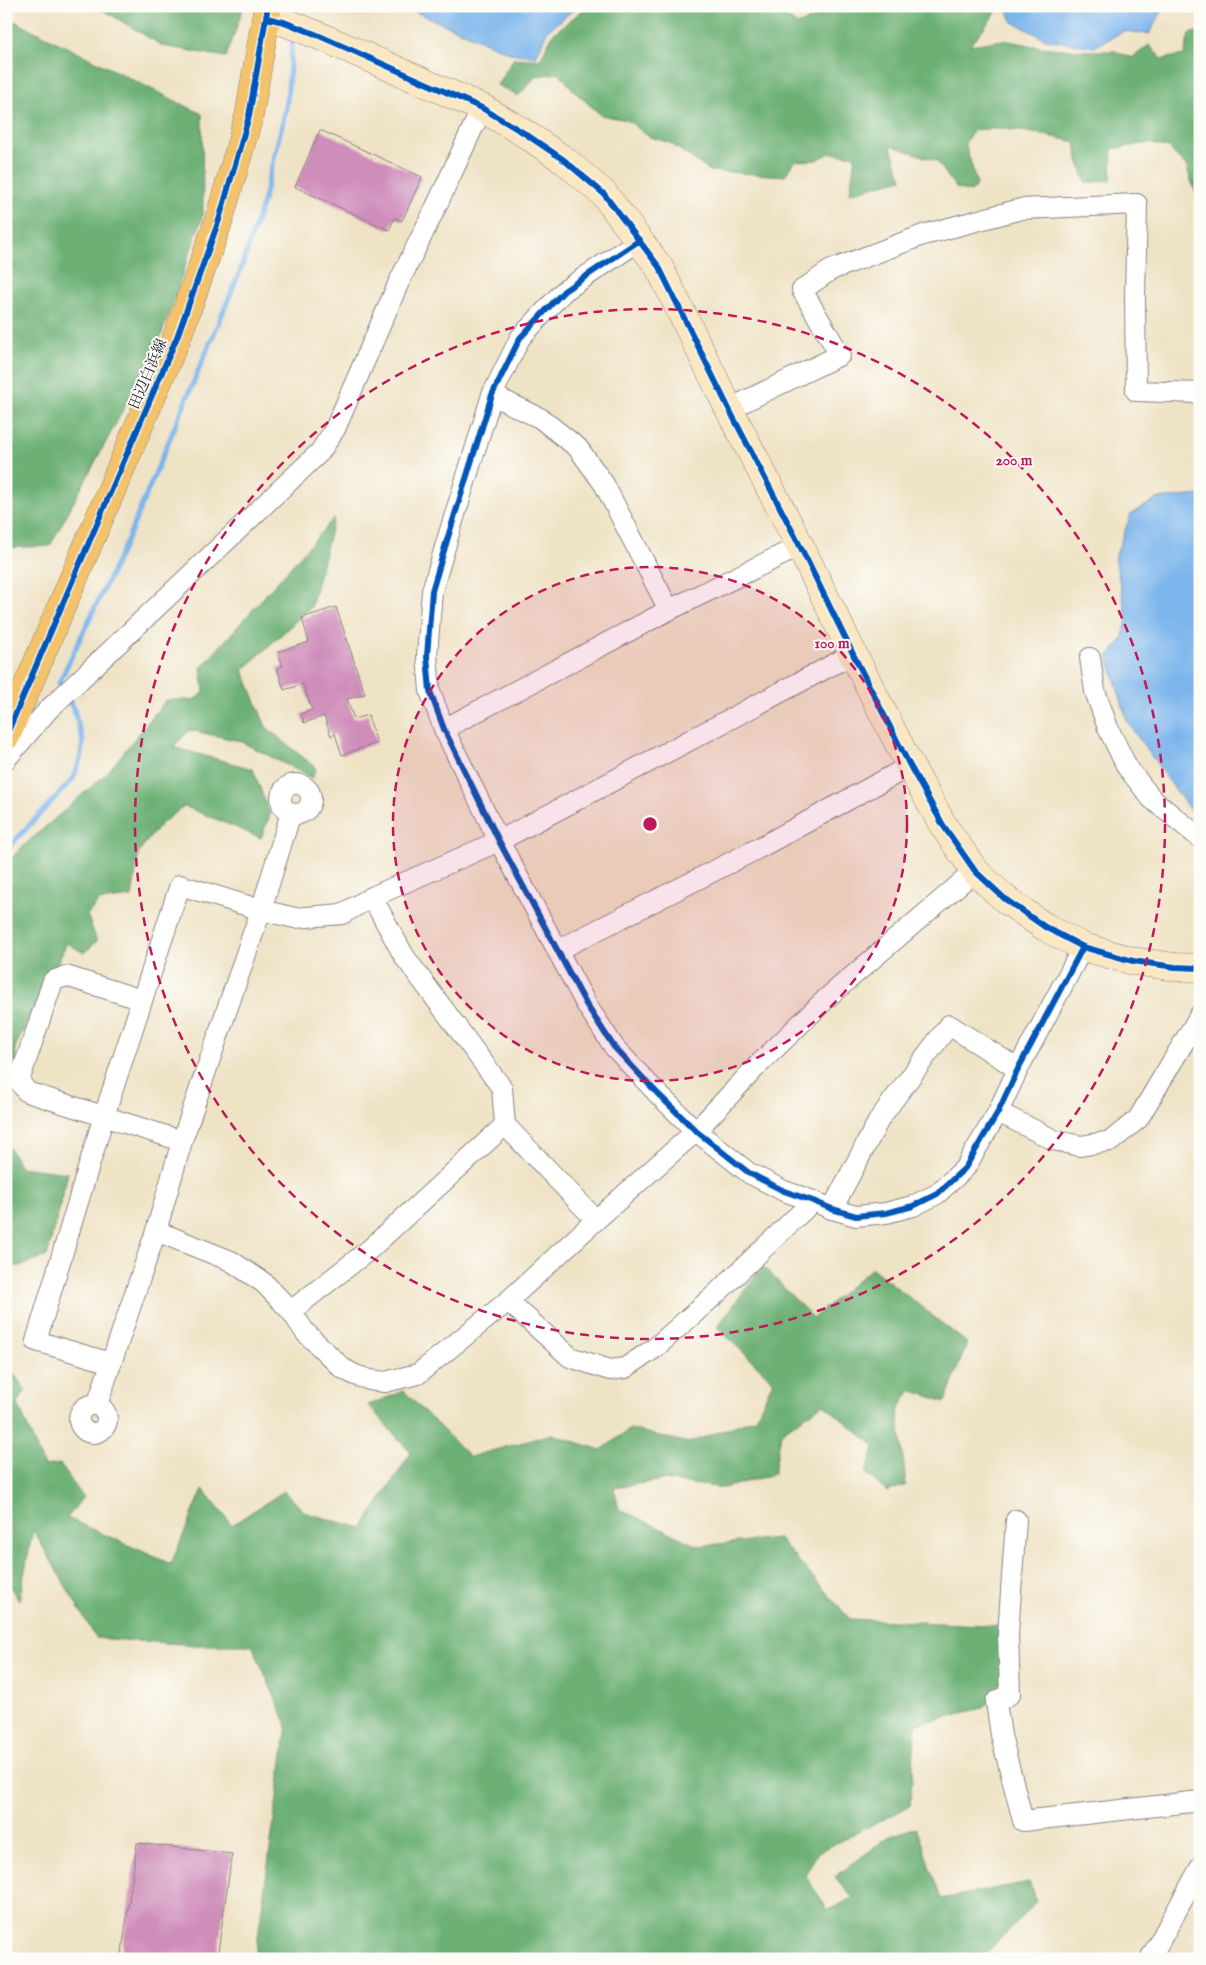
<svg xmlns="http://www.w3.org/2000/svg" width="1206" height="1965" font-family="'IM FELL English','Noto Serif JP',serif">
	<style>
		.forest { fill: #6cb074; stroke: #476958 }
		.water { fill: #7cb5ec; stroke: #4f6c94 }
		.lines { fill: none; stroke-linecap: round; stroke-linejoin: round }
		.stream { stroke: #7cb5ec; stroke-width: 5 }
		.building { fill: #cf8dba }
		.street-casing { stroke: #888280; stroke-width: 22 }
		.secondary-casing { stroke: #888280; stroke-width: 29 }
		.primary-casing { stroke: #888280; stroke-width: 29 }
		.street { stroke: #fff; stroke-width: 20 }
		.secondary { stroke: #fae7c3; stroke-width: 28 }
		.primary { stroke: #f3c26a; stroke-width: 28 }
		.cycleway-casing { stroke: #fdfcf7; stroke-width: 9 }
		.cycleway { stroke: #0057b8; stroke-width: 6 }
		.ring { fill: none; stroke: #c2185b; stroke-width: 2.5; stroke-dasharray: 9 6 }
		.labels { text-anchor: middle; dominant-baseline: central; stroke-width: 4; stroke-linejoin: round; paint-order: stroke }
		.street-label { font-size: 15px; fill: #22223b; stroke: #fdfcf7 }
		.centre { fill: #c2185b; stroke: #fdfcf7; stroke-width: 2.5 }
		.ring-label { font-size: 15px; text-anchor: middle; font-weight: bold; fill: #c2185b; stroke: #fdfcf7; stroke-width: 4; stroke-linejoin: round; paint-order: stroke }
	</style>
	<rect width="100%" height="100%" fill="#fdfcf7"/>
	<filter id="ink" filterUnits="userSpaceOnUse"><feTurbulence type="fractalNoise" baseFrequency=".02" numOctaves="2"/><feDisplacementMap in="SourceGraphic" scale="10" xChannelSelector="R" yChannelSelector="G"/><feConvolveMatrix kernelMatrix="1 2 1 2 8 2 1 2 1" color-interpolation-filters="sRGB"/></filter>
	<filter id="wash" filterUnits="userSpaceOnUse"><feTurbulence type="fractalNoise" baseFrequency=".0096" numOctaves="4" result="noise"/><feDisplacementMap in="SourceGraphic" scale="20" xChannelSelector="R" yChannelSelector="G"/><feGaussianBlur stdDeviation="1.12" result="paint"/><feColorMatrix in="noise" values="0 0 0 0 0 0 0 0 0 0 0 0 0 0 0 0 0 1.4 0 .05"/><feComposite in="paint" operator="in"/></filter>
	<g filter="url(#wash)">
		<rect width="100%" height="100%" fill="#efe3c6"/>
		<!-- forest -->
		<g class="forest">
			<path d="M96 6H244L226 57 163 46Z"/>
			<path d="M588 6H775L797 25 820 16 828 6H996L995 14 970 45 1003 40 1040 47 1086 51H1115L1132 58 1149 45 1162 59 1184 55 1189 34 1200 31V205L1186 166 1169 148 1149 143 1112 149 1111 180 1086 183 1078 160 1075 142C1042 134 1008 126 974 130L965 143 977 184 971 192 956 188 937 161 890 145 902 179 850 193 855 156 830 153 817 160 794 161 785 176 710 171 670 143 650 137 627 120 601 115 576 93 559 73 536 76 518 96 497 85 514 58 540 60 553 34Z"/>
			<path d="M6 17 202 114 203 215 158 345 50 546 6 548Z"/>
			<path d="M334 518 311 607 243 670 266 727 316 768 312 778 240 741 190 730 173 747 253 769 270 815 261 838 184 806 161 824 139 851 132 897 99 901 87 915 97 941 84 953 67 943 15 1047 17 1071 6 1095V865L20 849 106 774 166 700H193L204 693 201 668Z"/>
			<path d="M6 1141 20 1167 68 1173 47 1256 19 1266 6 1268Z"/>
			<path d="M763 1266 813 1318 872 1268 967 1343 945 1402 911 1390 898 1410 906 1485 887 1492 866 1473 875 1446 823 1404 781 1433 774 1474 724 1488 662 1480 614 1488 619 1509 698 1546 778 1538 850 1619 1004 1626 1007 1693 992 1698 983 1708 916 1724 910 1806 818 1852 805 1875 828 1910 853 1898 835 1877 888 1837 916 1827 941 1899 1029 1882 1037 1902 980 1959H255L287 1725 252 1645H195L96 1638 33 1530 19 1601 6 1580V1363L26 1391 17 1402 44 1466 60 1464 83 1497 67 1518 171 1564 203 1489 232 1525 284 1491 306 1513 362 1528 411 1453 368 1405 404 1391 470 1457 552 1434 601 1450 630 1429 689 1443 756 1418 773 1381 717 1327Z"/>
		</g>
		<!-- water -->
		<g class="water">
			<path d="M402 6H578L547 31 536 57 510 53Z"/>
			<path d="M1005 6H1165L1149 34 1124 31 1094 47 1045 39 1013 22Z"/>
			<path d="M1200 495V817L1189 809 1128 723 1108 657 1122 640 1127 620 1115 558 1131 514 1157 499Z"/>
		</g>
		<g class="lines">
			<!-- stream -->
			<g class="stream">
				<path d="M295 17 296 6"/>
				<path d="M63 689 59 683 128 538 239 274 263 202 286 109 293 33"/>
				<path d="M6 850 73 779 80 760 83 741 74 710 68 699"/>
			</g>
		</g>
		<g id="blocks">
			<!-- building -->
			<g class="building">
				<path d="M320 130 422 177 402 221 395 218 389 230 295 187Z"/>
				<path d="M336 607 365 694 347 699 354 719 368 715 377 743 342 755 335 734 331 736 324 716 304 723 301 714 312 710 303 684 284 690 277 668 283 666 278 652 309 642 302 618Z"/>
				<path d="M137 1843 232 1854 217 1959H121Z"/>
			</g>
		</g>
	</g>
	<g filter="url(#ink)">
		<use href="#blocks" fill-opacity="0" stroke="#888280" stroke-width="1"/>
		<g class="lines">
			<!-- street casing -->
			<g class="street-casing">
				<g id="street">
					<path d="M640 240 564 291 520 338 492 395 448 537 432 591 427 656 430 691 444 729 499 841 586 1004 614 1047 658 1094 696 1131 749 1173 784 1191 813 1201 832 1209 856 1216 886 1213 913 1206 937 1194 965 1168 998 1112 1018 1069 1083 947"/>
					<path d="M492 395 540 418 578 448 604 484 669 610"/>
					<path d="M729 409 840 355 802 290 831 270 923 235 1021 209 1137 204 1135 295 1136 391 1200 393"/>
					<path d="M1090 658 1095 691 1108 728 1127 767 1152 799 1200 838"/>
					<path d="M444 729 669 610 800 546"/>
					<path d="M6 759 48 710 320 452 335 429 399 282 435 209 482 108"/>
					<circle cx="296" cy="799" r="15"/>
					<path d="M372 897 404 956 502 1088 505 1125 596 1220"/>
					<path d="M558 950 759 848 910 766"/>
					<path d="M142 1000 66 976 53 981 19 1081 27 1092 182 1141"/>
					<path d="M998 1112 1054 1140 1080 1146 1111 1141 1138 1119 1200 1015"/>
					<path d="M832 1209 880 1118 949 1025 1018 1069"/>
					<path d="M156 1231 231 1261 264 1283 291 1311 305 1332 342 1368 355 1375 370 1380 385 1382 418 1374 508 1301 596 1220 696 1131 757 1066 828 997 975 871"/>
					<path d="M508 1301 570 1357 610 1370 625 1368 655 1348 717 1293 813 1201"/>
					<path d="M291 1311 369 1250 505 1125"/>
					<path d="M111 1363 36 1341 104 1116 180 885 261 910 295 918 342 914 372 897 499 841 853 654"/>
					<circle cx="93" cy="1419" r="14"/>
					<path d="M97 1405 156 1231 182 1141 261 910 291 813"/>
					<path d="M1016 1520 1008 1634 1010 1694 996 1702 1001 1735 1023 1821 1200 1801"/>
					<path d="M1150 1959 1200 1868"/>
				</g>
			</g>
			<!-- secondary casing -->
			<g class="secondary-casing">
				<path id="secondary" d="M266 18 284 22 315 34 482 108 524 133 564 160 604 194 659 267 729 409 800 546 853 654 910 766 943 825 975 871 1005 899 1045 927 1083 947 1133 961 1175 967 1200 968"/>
			</g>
			<!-- primary casing -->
			<g class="primary-casing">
				<path id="primary" d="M6 736 177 337 219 220 249 116 268 6"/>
			</g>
			<!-- street -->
			<use href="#street" class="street"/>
			<!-- secondary -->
			<use href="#secondary" class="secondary"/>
			<!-- primary -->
			<use href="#primary" class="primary"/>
			<!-- cycleway casing -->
			<g class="cycleway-casing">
				<g id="cycleway">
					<path d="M266 18 284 22 315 34 482 108 524 133 564 160 604 194 659 267 729 409 800 546 853 654 910 766 943 825 975 871 1005 899 1045 927 1083 947 1133 961 1175 967 1200 968"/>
					<path d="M640 240 564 291 520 338 492 395 448 537 432 591 427 656 430 691 444 729 499 841 586 1004 614 1047 658 1094 696 1131 749 1173 784 1191 813 1201 832 1209 856 1216 886 1213 913 1206 937 1194 965 1168 998 1112 1018 1069 1083 947"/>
					<path d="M6 736 177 337 219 220 249 116 268 6"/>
				</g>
			</g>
			<!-- cycleway -->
			<use href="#cycleway" class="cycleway"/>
		</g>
	</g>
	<!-- distance rings -->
	<circle cx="650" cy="824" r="257" fill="#c2185b" fill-opacity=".12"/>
	<g class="ring">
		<circle cx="650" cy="824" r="257"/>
		<circle cx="650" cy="824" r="515"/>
	</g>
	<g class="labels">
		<!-- street labels -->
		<g class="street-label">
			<text transform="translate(148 374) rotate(-67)">田辺白浜線</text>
		</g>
	</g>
	<circle cx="650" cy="824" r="8" class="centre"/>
	<g class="ring-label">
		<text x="1014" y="465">200 m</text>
		<text x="832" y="648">100 m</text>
	</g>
	<!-- margin -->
	<rect width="1206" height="1965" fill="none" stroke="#fdfcf7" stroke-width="25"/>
</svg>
